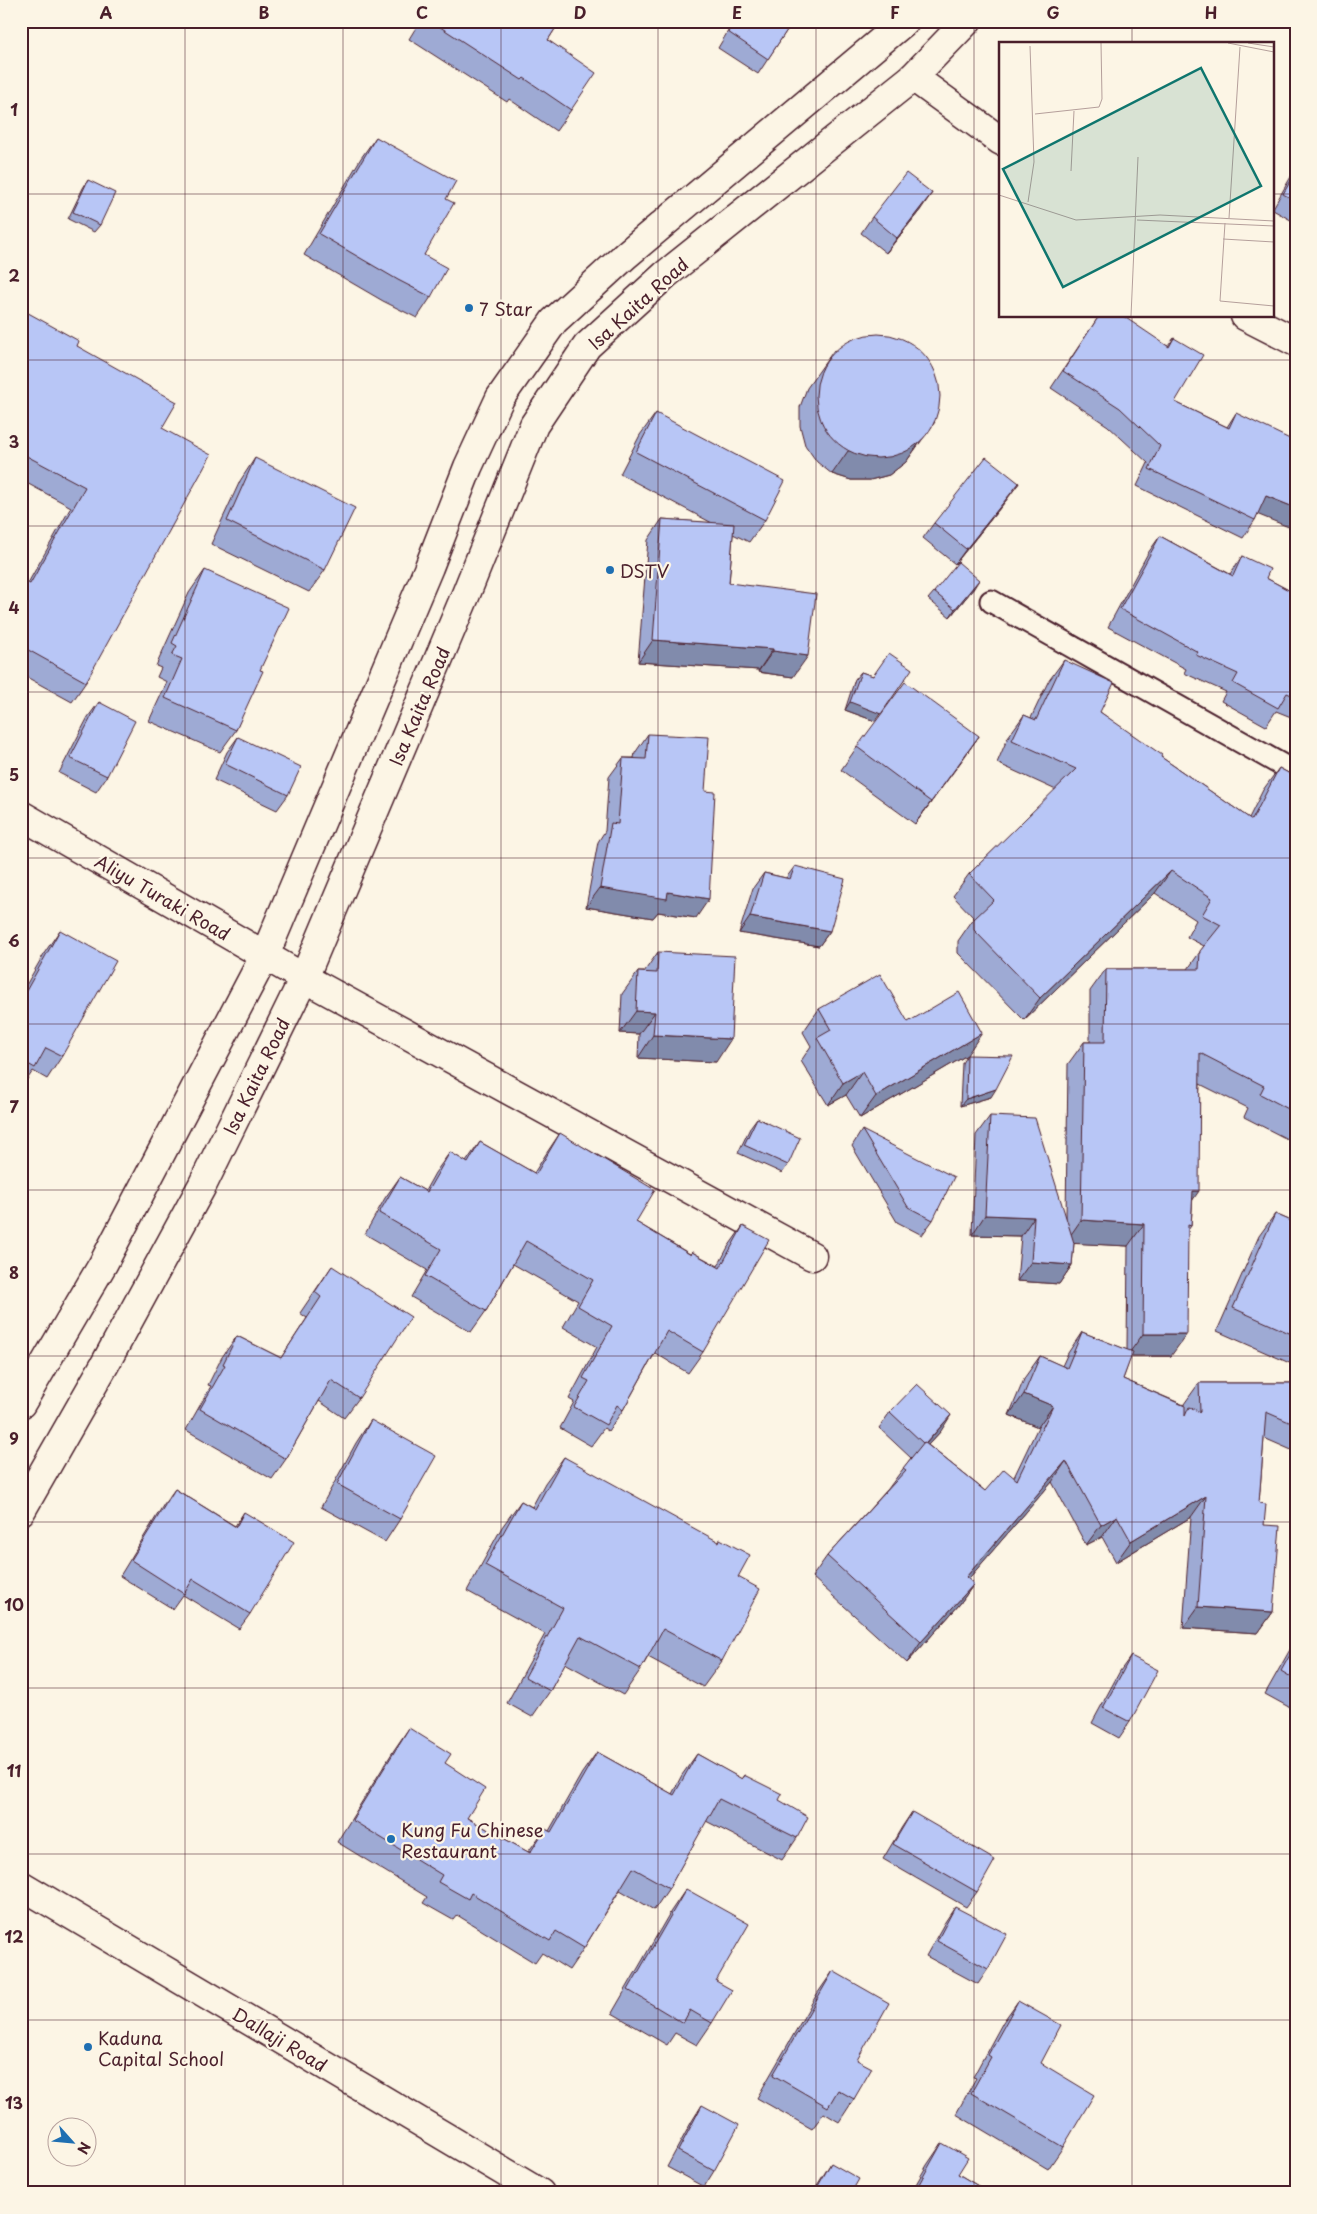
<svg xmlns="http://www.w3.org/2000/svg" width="1317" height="2214" font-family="'Playpen Sans',sans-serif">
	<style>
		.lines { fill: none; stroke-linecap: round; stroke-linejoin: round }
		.service-casing { stroke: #4a1f2b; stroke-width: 25 }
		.minor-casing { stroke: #4a1f2b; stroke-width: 31 }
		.tertiary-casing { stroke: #4a1f2b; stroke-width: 31 }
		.secondary-casing { stroke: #4a1f2b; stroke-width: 31 }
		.service { stroke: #fcf5e5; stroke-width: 21 }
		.minor { stroke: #fcf5e5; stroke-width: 28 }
		.tertiary { stroke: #fcf5e5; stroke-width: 28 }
		.secondary { stroke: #fcf5e5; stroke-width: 28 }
		.wall { fill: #9eaad4; stroke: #4a1f2b }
		.shaded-wall { fill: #818bac; stroke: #4a1f2b }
		.building { fill: #b8c6f6; stroke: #4a1f2b }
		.grid { fill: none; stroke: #4a1f2b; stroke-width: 1; stroke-opacity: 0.55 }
		.poi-dot { fill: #1f6fb2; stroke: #fcf5e5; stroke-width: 2 }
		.labels { text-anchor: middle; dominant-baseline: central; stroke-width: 4.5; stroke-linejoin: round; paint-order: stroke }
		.street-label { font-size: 18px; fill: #4a1f2b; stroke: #fcf5e5 }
		.poi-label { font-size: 18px; fill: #4a1f2b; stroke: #fcf5e5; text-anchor: start }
		.inset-road { fill: none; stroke: #b59f9b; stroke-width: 1 }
		.view { fill: #0f766e; fill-opacity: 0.15; stroke: #0f766e; stroke-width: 2.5 }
		.inset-edge { fill: none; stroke: #4a1f2b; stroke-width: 2.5 }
		.neatline { fill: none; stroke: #4a1f2b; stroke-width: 2 }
		.grid-label { font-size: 16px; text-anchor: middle; font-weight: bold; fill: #4a1f2b }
	</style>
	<rect width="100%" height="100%" fill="#fcf5e5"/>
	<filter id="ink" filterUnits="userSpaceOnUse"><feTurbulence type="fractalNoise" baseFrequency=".02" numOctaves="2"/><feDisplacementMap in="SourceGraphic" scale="10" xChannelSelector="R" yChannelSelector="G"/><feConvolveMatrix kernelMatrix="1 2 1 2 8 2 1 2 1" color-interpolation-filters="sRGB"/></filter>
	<g filter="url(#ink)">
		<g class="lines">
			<!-- service casing -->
			<g class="service-casing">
				<path id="service" d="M991 601 1296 773"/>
			</g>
			<!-- minor casing -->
			<g class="minor-casing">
				<g id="minor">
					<path d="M913 77 1001 141"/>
					<path d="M1245 316 1296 342"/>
					<path d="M21 815 304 978 812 1256"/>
				</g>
			</g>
			<!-- tertiary casing -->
			<g class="tertiary-casing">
				<path id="tertiary" d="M21 1885 540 2193"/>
			</g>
			<!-- secondary casing -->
			<g class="secondary-casing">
				<g id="secondary">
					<path d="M21 1404 103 1264 265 955 429 567 468 467 500 398 554 321 626 255 905 21"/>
					<path d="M21 1511 105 1364 202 1186 304 978 466 594 534 425 587 346 665 275 913 77 967 21"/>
				</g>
			</g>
			<!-- service -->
			<use href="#service" class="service"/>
			<!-- minor -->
			<use href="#minor" class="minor"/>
			<!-- tertiary -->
			<use href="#tertiary" class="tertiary"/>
			<!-- secondary -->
			<use href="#secondary" class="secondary"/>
		</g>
		<!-- wall -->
		<g class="wall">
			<path d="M420 21H560L548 40 571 110 556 131 509 99 507 102 409 39Z"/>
			<path d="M734 21H793L758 74 718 48Z"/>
			<path d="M376 137 446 199 424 255 431 297 417 318 383 301 304 255 361 158Z"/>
			<path d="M1296 168V223L1273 210V208Z"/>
			<path d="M88 180 100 225 94 232 68 219 83 188Z"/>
			<path d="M921 209 886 253 861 233 872 217Z"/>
			<path d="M21 309 77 346 162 428 86 682 72 702 21 674V580L28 583 71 507 21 480Z"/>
			<path d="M1099 316 1168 346 1174 338 1175 402 1227 427 1236 413 1257 515 1255 520 1243 538 1137 486 1148 463 1108 426 1051 388Z"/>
			<path d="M834 350 935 422 906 462 889 475 870 480H851L832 474 817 462 805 445 800 426V407L807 388Z"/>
			<path d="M656 413 765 520 749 542 733 534 729 583 793 677 758 672 759 670 638 662 648 540 662 519 712 523 620 474 640 435Z"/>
			<path d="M255 458 325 570 309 592 211 544 240 481Z"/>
			<path d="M1008 498 955 564 923 538 934 523Z"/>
			<path d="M1160 536 1230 574 1242 556 1266 578 1296 594V719L1276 711 1266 726 1221 701 1226 692 1184 673 1186 669 1108 627 1148 553Z"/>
			<path d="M205 570 260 670 236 730 220 752 149 721 167 682 157 677 161 668 156 666 189 593Z"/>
			<path d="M974 588 950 617 928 599 934 592Z"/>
			<path d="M1064 660 1100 712 1161 757 1249 818 1263 790 1279 768 1296 777V1130L1289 1140 1244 1117 1248 1108 1200 1084 1191 1226 1188 1230 1171 1356H1131L1123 1379 1184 1405V1404L1199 1383H1296V1452L1264 1438 1259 1503 1264 1525 1273 1612 1258 1633 1183 1628 1191 1517 1116 1562 1102 1537 1086 1545 1052 1482 968 1579 974 1584 959 1605 907 1663 812 1577 827 1556 888 1489 911 1458 879 1428 890 1412 941 1431 928 1445 985 1491 1014 1477 1038 1427 1009 1415 1025 1377 1040 1356 1062 1366 1068 1353 1082 1332 1127 1350 1128 1246 1074 1243 1072 1265 1059 1284 1017 1281 1021 1236 972 1235 976 1135 990 1116 1066 1218 1068 1064 1084 1042H1090V991L1106 969H1188L1204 946 1187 937 1196 920 1155 893 1024 1020 958 953V941L974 918 953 896 969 874 1056 790 997 763 1008 737 1024 715 1031 718 1048 682Z"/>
			<path d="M861 672 873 676 875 721 845 710 855 679Z"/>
			<path d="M99 702 107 776 96 792 59 773 88 717Z"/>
			<path d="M648 734 696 918 658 912 653 918 586 907 598 842 605 831 609 777 623 758H634L635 753Z"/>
			<path d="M979 736 915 824 841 770 857 747Z"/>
			<path d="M238 737 288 795 277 810 214 780 227 752Z"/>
			<path d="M795 866 830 931 819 946 739 933 753 888 764 873 786 878Z"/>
			<path d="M60 930 62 1056 47 1079 33 1071 21 1088V994L45 952Z"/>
			<path d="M658 952 716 1062 638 1058 639 1034 620 1033 622 994 638 972H644Z"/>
			<path d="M819 1009 908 1022 967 1055 860 1118 846 1095 828 1105 801 1061 811 1046 803 1032Z"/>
			<path d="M967 1055 991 1097 960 1106 962 1063Z"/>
			<path d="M757 1118 788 1165 782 1173 738 1153 751 1126Z"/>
			<path d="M862 1130 933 1220 922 1235 897 1222 852 1146Z"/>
			<path d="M560 1133 636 1222 690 1254 692 1252 718 1266 728 1247 743 1226 703 1352 688 1373 655 1353 623 1410 608 1431 604 1428 591 1446 560 1428 574 1402 569 1399 597 1347 563 1327 578 1301 513 1264 486 1311 471 1332 411 1297 427 1270 365 1234 385 1198 400 1177 425 1191 435 1173 450 1152 466 1162 480 1142 534 1173 546 1154Z"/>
			<path d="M1275 1214 1296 1223V1363L1294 1365 1217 1331 1259 1236Z"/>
			<path d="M332 1266 359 1398 344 1418 319 1401 286 1459 272 1479 186 1430 211 1386 208 1385 222 1357 237 1336 281 1358 307 1318 300 1313Z"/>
			<path d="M371 1420 400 1519 385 1542 321 1507 356 1443Z"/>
			<path d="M564 1457 738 1577 722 1661 703 1687 648 1657 641 1669 623 1695 565 1663 550 1691 532 1717 507 1703 545 1634 467 1591 502 1527 521 1501 532 1507 545 1483Z"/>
			<path d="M175 1489 235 1526 244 1512 250 1614 239 1629 183 1595 173 1609 120 1576 164 1504Z"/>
			<path d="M1296 1639V1711L1265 1694Z"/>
			<path d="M1131 1656 1130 1722 1119 1738 1092 1723 1120 1671Z"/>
			<path d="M409 1728 445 1763 467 1818 528 1852 545 1829 549 1831 582 1773 597 1752 672 1794 682 1775 697 1754 741 1779 744 1775 779 1800 797 1838 782 1860 706 1821 669 1888 654 1910 620 1890 584 1948 569 1970 542 1953 535 1963 457 1915 453 1920 423 1903 427 1897 337 1842 394 1750Z"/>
			<path d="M912 1812 977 1892 966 1907 883 1859 902 1827Z"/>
			<path d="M686 1889 712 2023 697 2045 675 2033 667 2045 612 2013 671 1911Z"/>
			<path d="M955 1907 988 1969 978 1984 926 1956 945 1922Z"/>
			<path d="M833 1971 857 2060 854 2099 839 2122 824 2113 812 2129 757 2098 817 1994Z"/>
			<path d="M1018 2001 1063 2147 1048 2169 956 2114 976 2078 973 2077 1003 2022Z"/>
			<path d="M702 2105 714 2171 704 2187 667 2167 692 2121Z"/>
			<path d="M942 2143 958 2174 990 2193H911L927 2165Z"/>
			<path d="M831 2163 851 2193H812L821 2179Z"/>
		</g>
		<!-- shaded-wall -->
		<g class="shaded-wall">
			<path d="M932 193 921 209 886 253 897 238Z"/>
			<path d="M922 439 906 462 889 475 870 480H851L832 474 848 451Z"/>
			<path d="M1019 483 1008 498 955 564 966 549Z"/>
			<path d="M1266 496 1296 508V530L1254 513Z"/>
			<path d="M979 580 974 588 950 617 955 609Z"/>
			<path d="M653 640 773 649 759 670 638 662Z"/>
			<path d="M773 651 808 656 793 677 758 672Z"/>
			<path d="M906 677 875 721 845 710 850 702Z"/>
			<path d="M979 736 963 759 915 824Z"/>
			<path d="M1171 871 1155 893 1024 1020 1040 998Z"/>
			<path d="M600 888 668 892 709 899 696 918 658 912 653 918 586 907Z"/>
			<path d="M750 917 830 931 819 946 739 933Z"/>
			<path d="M636 1011 655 1012 639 1034 620 1033Z"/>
			<path d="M982 1033 967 1055 860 1118 876 1096Z"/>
			<path d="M653 1035 731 1039 716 1062 638 1058Z"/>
			<path d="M862 1072 846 1095 828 1105 843 1083Z"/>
			<path d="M996 1089 991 1097 960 1106 966 1099Z"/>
			<path d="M1193 1191H1199L1183 1214Z"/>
			<path d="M985 1215 1034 1217 1021 1236 972 1235Z"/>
			<path d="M1081 1220 1144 1224 1128 1246 1065 1243Z"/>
			<path d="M1031 1262 1072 1265 1059 1284 1017 1281Z"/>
			<path d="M1143 1334H1187L1171 1356H1127Z"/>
			<path d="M1024 1394 1053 1406 1038 1427 1009 1415Z"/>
			<path d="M951 1415 941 1431 914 1460 925 1445Z"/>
			<path d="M1066 1461 1052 1482 952 1598 966 1577Z"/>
			<path d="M1206 1496 1191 1517 1116 1562 1131 1541Z"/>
			<path d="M1117 1516 1102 1537 1086 1545 1101 1525Z"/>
			<path d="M974 1584 959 1605 907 1663 921 1642Z"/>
			<path d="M1198 1607 1273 1612 1258 1633 1183 1628Z"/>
		</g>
		<!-- building -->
		<g class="building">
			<path d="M431 21H560L548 40 596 73 571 110 524 78 522 80Z"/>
			<path d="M735 21H793L768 59 728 32Z"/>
			<path d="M376 137 456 181 446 199 454 203 424 255 447 268 431 297 398 280 319 234Z"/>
			<path d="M1296 172V201L1283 194Z"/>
			<path d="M906 173 932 193 897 238 872 217Z"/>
			<path d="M88 180 115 193 100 225 73 212Z"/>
			<path d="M21 309 79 341 77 346 177 402 162 428 211 455 86 682 21 646V580L30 584 85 487 21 453Z"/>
			<path d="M1099 316H1123L1169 347 1174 338 1203 355 1175 402 1229 428 1236 413 1296 442V508L1266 496 1255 520 1149 469 1160 446 1120 408 1063 371Z"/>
			<circle cx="878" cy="396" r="62"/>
			<path d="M656 413 785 481 765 520 636 452Z"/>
			<path d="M986 457 1019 483 966 549 934 523Z"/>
			<path d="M255 458 355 508 325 570 227 521Z"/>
			<path d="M662 519 734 524 729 583 816 594 808 656 773 651V649L653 640Z"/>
			<path d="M1160 536 1233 576 1242 556 1270 569 1266 578 1296 594V697L1287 693 1278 708 1233 683 1238 674 1196 655 1198 652 1120 609Z"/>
			<path d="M958 562 979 580 955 609 934 592Z"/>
			<path d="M205 570 289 608 260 670 263 671 236 730 165 698 182 659 172 655 177 646 172 643Z"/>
			<path d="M889 653 912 669 881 714 850 702 861 672 873 676Z"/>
			<path d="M1064 660 1114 683 1100 712 1162 755 1161 757 1252 820 1279 768 1296 777V1113L1260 1094 1264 1086 1200 1053 1199 1191H1193L1191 1226 1188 1225 1187 1334H1143L1144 1224 1081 1220 1084 1042H1105L1106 969H1199L1200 951 1221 925 1202 915 1212 898 1171 871 1040 998 974 930V919L994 900 969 874 1076 769 1012 740 1024 715 1036 720Z"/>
			<path d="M905 682 979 736 931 802 857 747Z"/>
			<path d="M99 702 135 721 107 776 70 758Z"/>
			<path d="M648 734 709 737 705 791 715 792 709 899 668 892 667 899 600 888 611 823 618 824 623 758 646 759Z"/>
			<path d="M238 737 301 767 288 795 225 764Z"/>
			<path d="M795 866 845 879 830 931 750 917 764 873 790 879Z"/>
			<path d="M60 930 116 961 62 1056 46 1048 35 1068 21 1060V1000Z"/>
			<path d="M658 952 735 956 731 1039 653 1035 655 1012 636 1011 638 972 657 973Z"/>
			<path d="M880 974 908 1022 959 992 982 1033 876 1096 862 1072 843 1083 817 1038 831 1030 819 1009Z"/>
			<path d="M967 1055 1013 1056 996 1089 966 1099Z"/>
			<path d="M990 1116 1035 1118 1074 1243 1072 1265 1031 1262 1034 1217 985 1215Z"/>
			<path d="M757 1118 800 1138 788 1165 744 1145Z"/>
			<path d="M862 1130 954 1177 933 1220 908 1207Z"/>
			<path d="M560 1133 655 1190 636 1222 691 1255 692 1252 720 1268 743 1226 769 1240 703 1352 667 1331 623 1410 617 1405 606 1425 574 1407 589 1381 583 1378 612 1326 578 1306 593 1280 526 1241 486 1311 425 1276 441 1249 379 1213 400 1177 427 1192 450 1152 468 1163 480 1142 536 1174Z"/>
			<path d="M1275 1214 1296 1223V1336L1233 1308Z"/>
			<path d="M332 1266 411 1317 359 1398 331 1380 286 1459 200 1409 225 1365 223 1364 237 1336 281 1358 321 1297 315 1292Z"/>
			<path d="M1082 1332 1133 1352 1123 1379 1185 1406V1416L1189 1407 1200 1412 1199 1383H1296V1425L1266 1412 1259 1503 1266 1504 1264 1525 1280 1526 1273 1612 1198 1607 1206 1496 1131 1541 1117 1516 1101 1525 1066 1461 966 1577 974 1584 921 1642 827 1556 906 1470 903 1468 924 1442 985 1491 1004 1469 1017 1480 1053 1406 1024 1394 1040 1356 1067 1368Z"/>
			<path d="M917 1384 951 1415 926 1443 924 1442 923 1443 890 1412Z"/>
			<path d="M371 1420 436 1456 400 1519 337 1484Z"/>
			<path d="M564 1457 719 1542 720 1539 750 1555 738 1577 760 1589 722 1661 663 1629 641 1669 580 1636 550 1691 525 1677 563 1608 485 1565 521 1501 535 1509Z"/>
			<path d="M175 1489 236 1527 244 1512 294 1542 250 1614 193 1579 184 1594 131 1560Z"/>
			<path d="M1296 1644V1680L1281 1671Z"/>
			<path d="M1131 1656 1158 1670 1130 1722 1103 1708Z"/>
			<path d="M409 1728 451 1754 445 1763 485 1789 467 1818 530 1853 545 1829 551 1832 597 1752 674 1795 697 1754 742 1779 744 1775 782 1794 779 1800 808 1817 797 1838 719 1799 669 1888 633 1868 584 1948 556 1931 550 1941 471 1893 468 1899 438 1882 442 1875 352 1820Z"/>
			<path d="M912 1812 995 1860 977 1892 893 1844Z"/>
			<path d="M686 1889 749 1924 716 1981 732 1990 712 2023 690 2010 683 2023 628 1990Z"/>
			<path d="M955 1907 1007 1934 988 1969 937 1941Z"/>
			<path d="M833 1971 889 2003 857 2060 872 2068 854 2099 838 2090 828 2107 773 2075Z"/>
			<path d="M1018 2001 1061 2025 1041 2063 1094 2095 1063 2147 971 2093 991 2057 988 2055Z"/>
			<path d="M702 2105 739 2125 714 2171 678 2151Z"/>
			<path d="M942 2143 968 2158 958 2174 990 2193H914Z"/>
			<path d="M831 2163 859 2179 851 2193H814Z"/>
			<path d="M1021 2188 1029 2193H1019Z"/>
		</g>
	</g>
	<!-- grid -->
	<path class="grid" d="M185 21V2193M343 21V2193M501 21V2193M658 21V2193M816 21V2193M974 21V2193M1132 21V44M21 194H1001M1273 194H1296M1132 316V2193M21 360H1296M21 526H1296M21 692H1296M21 858H1296M21 1024H1296M21 1190H1296M21 1356H1296M21 1522H1296M21 1688H1296M21 1854H1296M21 2020H1296"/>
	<!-- markers -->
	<g class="poi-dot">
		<circle cx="469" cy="308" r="5"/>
		<circle cx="610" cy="570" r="5"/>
		<circle cx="391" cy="1839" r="5"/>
		<circle cx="88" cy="2047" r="5"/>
	</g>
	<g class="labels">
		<!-- street labels -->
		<g class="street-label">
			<text transform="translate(638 303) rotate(-42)">Isa Kaita Road</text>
			<text transform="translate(419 706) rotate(-67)">Isa Kaita Road</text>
			<text transform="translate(163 897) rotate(30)">Aliyu Turaki Road</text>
			<text transform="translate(256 1076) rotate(-64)">Isa Kaita Road</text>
			<text transform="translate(280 2039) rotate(31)">Dallaji Road</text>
		</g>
		<!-- poi labels -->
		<g class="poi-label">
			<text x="479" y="308">7 Star</text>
			<text x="620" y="570">DSTV</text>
			<text x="401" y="1829">Kung Fu Chinese<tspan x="401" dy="21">Restaurant</tspan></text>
			<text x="98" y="2037">Kaduna<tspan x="98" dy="21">Capital School</tspan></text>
		</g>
	</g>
	<!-- overview -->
	<g transform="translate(999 42)">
		<rect width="275" height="275" fill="#fcf5e5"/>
		<path class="inset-road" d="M229 1 275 10M249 1 275 5M36 72 100 65 103 57 102 1M72 129 75 69M0 153 77 178 161 173 275 179M29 160 35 120 31 4M230 176 241 5M138 178 275 184M226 181 221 259 275 264M224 197 275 200M132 274 139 115"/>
		<path class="view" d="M202 26 262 144 64 245 4 127Z"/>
		<rect width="275" height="275" class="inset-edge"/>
	</g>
	<!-- margin -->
	<rect width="1317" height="2214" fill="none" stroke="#fcf5e5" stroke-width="55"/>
	<!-- north arrow -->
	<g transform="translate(72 2142) rotate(117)"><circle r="24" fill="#fcf5e5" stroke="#b59f9b"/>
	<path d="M0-4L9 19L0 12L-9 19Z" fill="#1f6fb2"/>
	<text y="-8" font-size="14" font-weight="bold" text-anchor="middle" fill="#4a1f2b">N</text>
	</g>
	<rect x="28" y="28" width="1262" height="2158" class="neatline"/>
	<g class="grid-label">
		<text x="106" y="19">A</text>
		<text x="264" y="19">B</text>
		<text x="422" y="19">C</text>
		<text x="580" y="19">D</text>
		<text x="737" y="19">E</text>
		<text x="895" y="19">F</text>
		<text x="1053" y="19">G</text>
		<text x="1211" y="19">H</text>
		<text x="14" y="116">1</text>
		<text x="14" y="282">2</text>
		<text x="14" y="448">3</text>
		<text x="14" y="614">4</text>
		<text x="14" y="781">5</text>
		<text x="14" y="947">6</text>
		<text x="14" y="1113">7</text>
		<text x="14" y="1279">8</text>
		<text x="14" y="1445">9</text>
		<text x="14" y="1611">10</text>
		<text x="14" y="1777">11</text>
		<text x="14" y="1943">12</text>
		<text x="14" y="2109">13</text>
	</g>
</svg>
